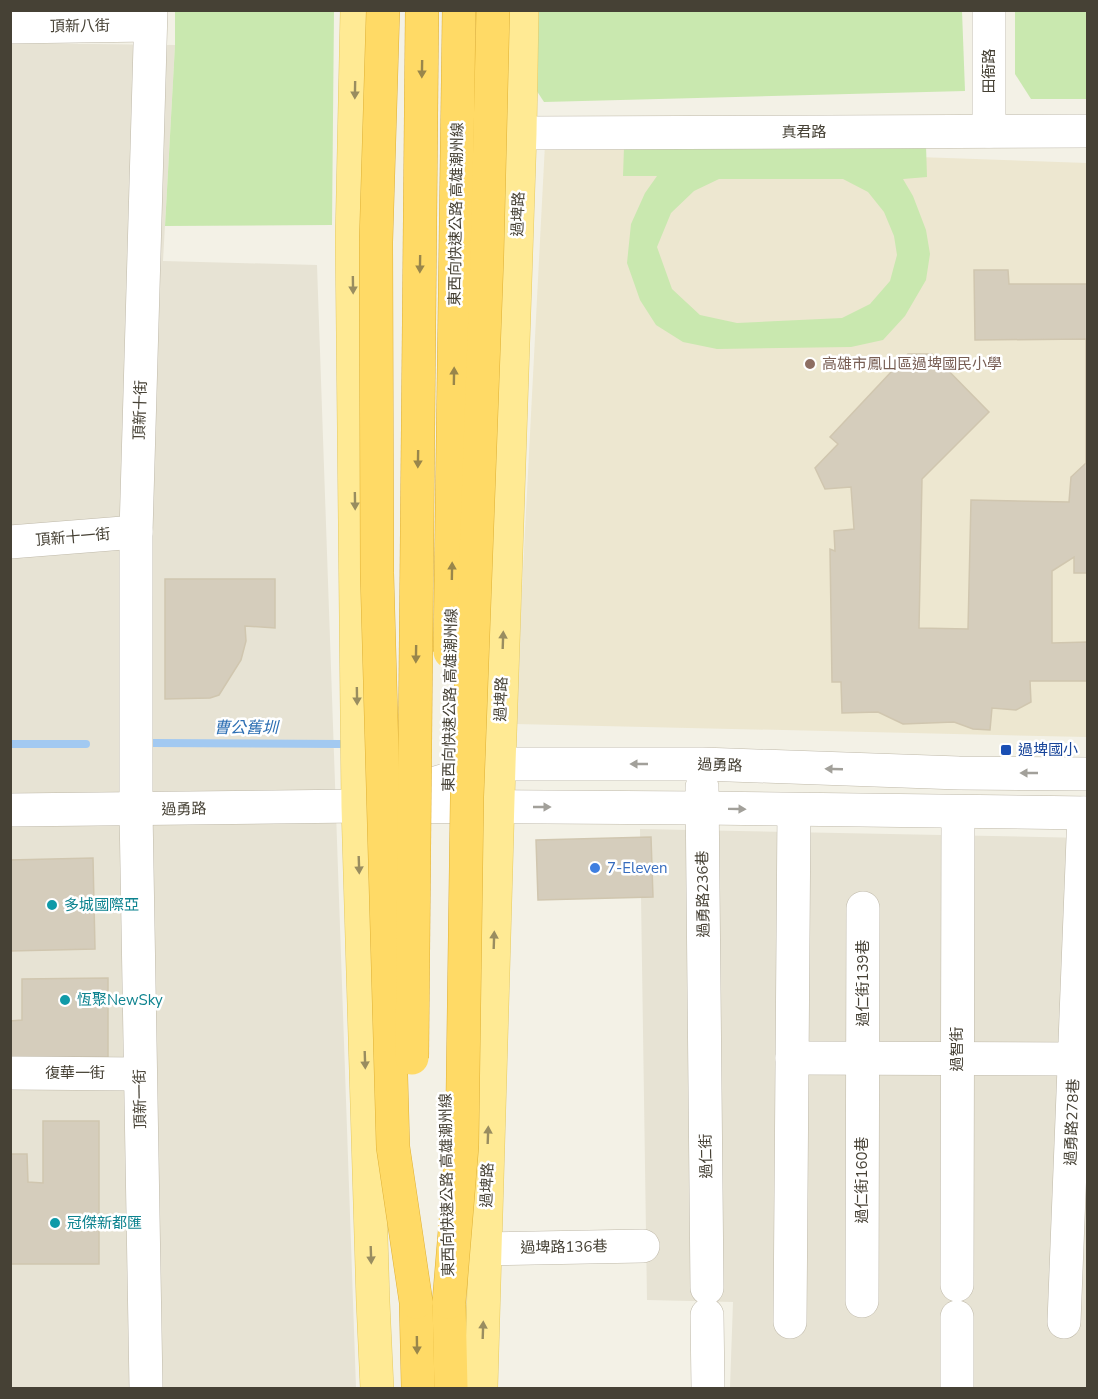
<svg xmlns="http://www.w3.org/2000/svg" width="1098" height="1399" font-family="'Nunito Sans','Noto Sans TC',sans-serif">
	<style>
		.residential { fill: #e7e3d4 }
		.education { fill: #ede7d0 }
		.green { fill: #c9e8af; fill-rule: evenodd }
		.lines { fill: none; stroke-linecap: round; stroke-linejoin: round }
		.stream { stroke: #a2c9f1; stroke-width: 8 }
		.building { fill: #d5cdbc; stroke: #d0c6af; stroke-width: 1.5 }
		.minor-casing { stroke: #bfb9a9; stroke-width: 34 }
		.major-casing { stroke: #e5ca63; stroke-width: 34 }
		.highway-casing { stroke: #dfb035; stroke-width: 34 }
		.minor { stroke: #fff; stroke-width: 33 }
		.major { stroke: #ffea94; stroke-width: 33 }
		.highway { stroke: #ffda66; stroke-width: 33 }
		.highway-bridge-casing { stroke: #dfb035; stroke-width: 34; stroke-linecap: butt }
		.highway-bridge { stroke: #ffda66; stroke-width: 33 }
		.oneway { fill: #99864b }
		.oneway2 { fill: #998d60 }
		.oneway3 { fill: #a2a09a }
		.education-dot { fill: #8d6e63; stroke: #fff; stroke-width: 2 }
		.transit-dot { fill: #1a4fb4; stroke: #fff; stroke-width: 2 }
		.shop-dot { fill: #3f7fe0; stroke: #fff; stroke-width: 2 }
		.culture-dot { fill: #0f9aa8; stroke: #fff; stroke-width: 2 }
		.labels { text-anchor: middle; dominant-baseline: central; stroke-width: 5; stroke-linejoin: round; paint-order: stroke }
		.street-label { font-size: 15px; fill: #464135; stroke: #fff }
		.education-label { font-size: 15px; fill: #785e54; stroke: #fff; text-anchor: start }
		.transit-label { font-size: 15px; fill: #164399; stroke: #fff; text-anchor: start }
		.shop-label { font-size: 15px; fill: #366cbe; stroke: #fff; text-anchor: start }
		.culture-label { font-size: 15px; fill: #0d838f; stroke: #fff; text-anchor: start }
		.water-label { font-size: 16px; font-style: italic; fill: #2d6fb3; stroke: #fff }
	</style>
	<rect width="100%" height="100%" fill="#f3f1e6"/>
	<!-- residential -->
	<g class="residential">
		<path d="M11 43 175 45 163 261 317 265 356 1388H11Z"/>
		<path d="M640 829 1087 838V1388H730L733 1302 647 1300Z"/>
	</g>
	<!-- education -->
	<path class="education" d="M545 144 1087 163V737L515 724Z"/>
	<!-- green -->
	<g class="green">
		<path d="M175 11H334L332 225 165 226 175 45Z"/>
		<path d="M535 11H962L965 91 544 102 531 82Z"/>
		<path d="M1015 11H1087V99H1031L1015 74Z"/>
		<path d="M926 145 927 177 903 179 913 196 926 230 930 254 926 280 905 316 883 340 851 347 717 349 683 342 656 325 640 300 627 263 631 224 645 193 657 176H623L624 147ZM719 179H843L868 192 884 212 894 236 897 255 890 281 870 304 842 318 737 323 700 315 672 289 657 247 671 213 694 191Z"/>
	</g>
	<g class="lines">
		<!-- stream -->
		<g class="stream">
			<path d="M152 743 340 744"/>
			<path d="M10 744H86"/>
		</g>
	</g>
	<!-- building -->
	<g class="building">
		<path d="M974 270H1008L1009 284H1088V573H1074V557L1052 571V643L1088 642V681H1030L1031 702 1016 710 992 708 990 730 973 729 954 722 903 724 878 712 842 713 841 682H832L830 549 835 551 834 531 854 529 851 487 825 489 815 468 838 444 830 437 908 354H932L989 412 922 479 919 628 968 629 971 500 1069 502 1071 477 1086 463V339L975 340Z"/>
		<path d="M165 579H275V628L245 626 246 641 241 660 219 695 210 698 165 699Z"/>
		<path d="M651 837 653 897 538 900 536 840Z"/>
		<path d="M93 858 95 949 10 951V860Z"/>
		<path d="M108 978V1057L10 1058V1021L22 1020V979Z"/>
		<path d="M43 1121H99V1264H10V1154H27L28 1182 43 1183Z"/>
	</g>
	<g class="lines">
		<!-- minor casing -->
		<g class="minor-casing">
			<g id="minor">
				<path d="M10 27 150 25"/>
				<path d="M989 131V10"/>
				<path d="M520 133 1088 131"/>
				<path d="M10 542 136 532"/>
				<path d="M702 787 707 1288"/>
				<path d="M389 797 499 764H702L959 773 1088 774"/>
				<path d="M10 810 358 806 702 808 1088 813"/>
				<path d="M792 1058 1074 1059"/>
				<path d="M10 1073 140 1074"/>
				<path d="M485 1249 643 1246"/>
				<path d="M957 1285 958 813"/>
				<path d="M862 1301 863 908"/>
				<path d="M707 1315 708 1388"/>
				<path d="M790 1322 794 810"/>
				<path d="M1064 1322 1084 813"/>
				<path d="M146 1388 136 810V532L151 10"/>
				<path d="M957 1388V1317"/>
			</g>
		</g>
		<!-- major casing -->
		<g class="major-casing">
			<g id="major">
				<path d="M357 10 352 239 358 806 373 1302 377 1388"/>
				<path d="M481 1388 499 764 520 133 522 10"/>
			</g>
		</g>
		<!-- highway casing -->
		<g class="highway-casing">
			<g id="highway">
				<path d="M416 1302 418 1388"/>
				<path d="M449 1302 451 1388"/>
			</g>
		</g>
		<!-- minor -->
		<use href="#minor" class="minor"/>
		<!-- major -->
		<use href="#major" class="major"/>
		<!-- highway -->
		<use href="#highway" class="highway"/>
		<!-- highway-bridge casing -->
		<g class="highway-bridge-casing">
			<g id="highway-bridge">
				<path d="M383 10 376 242 377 573 393 1147 416 1302"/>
				<path d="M450 652 459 10"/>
				<path d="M412 1058 422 10"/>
				<path d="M449 1302 462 1146 467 797 487 257 493 10"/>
			</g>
		</g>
		<!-- highway-bridge -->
		<use href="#highway-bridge" class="highway-bridge"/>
	</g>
	<!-- one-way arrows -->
	<defs><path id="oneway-solid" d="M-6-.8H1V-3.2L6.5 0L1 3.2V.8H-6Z" transform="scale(1.5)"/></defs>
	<g class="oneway">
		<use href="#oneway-solid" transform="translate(422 69) rotate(91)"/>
		<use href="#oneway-solid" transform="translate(420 264) rotate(91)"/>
		<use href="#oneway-solid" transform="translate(454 376) rotate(-89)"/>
		<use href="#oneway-solid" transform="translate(418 459) rotate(91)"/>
		<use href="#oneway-solid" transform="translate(452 571) rotate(-89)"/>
		<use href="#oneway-solid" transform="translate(416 654) rotate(91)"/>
		<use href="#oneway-solid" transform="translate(417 1345) rotate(89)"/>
	</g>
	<g class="oneway2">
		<use href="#oneway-solid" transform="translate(355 90) rotate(91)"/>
		<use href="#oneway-solid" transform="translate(353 285) rotate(89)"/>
		<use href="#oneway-solid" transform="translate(355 501) rotate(89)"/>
		<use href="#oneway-solid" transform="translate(503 640) rotate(-88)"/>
		<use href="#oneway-solid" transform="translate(357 696) rotate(89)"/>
		<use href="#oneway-solid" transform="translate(359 865) rotate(88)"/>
		<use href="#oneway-solid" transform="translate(494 940) rotate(-88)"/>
		<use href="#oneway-solid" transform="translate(365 1060) rotate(88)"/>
		<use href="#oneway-solid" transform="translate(488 1135) rotate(-88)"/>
		<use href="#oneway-solid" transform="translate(371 1255) rotate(88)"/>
		<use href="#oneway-solid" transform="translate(483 1330) rotate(-88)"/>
	</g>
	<g class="oneway3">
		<use href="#oneway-solid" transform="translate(639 764) rotate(-180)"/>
		<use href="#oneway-solid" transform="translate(834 769) rotate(-178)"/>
		<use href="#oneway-solid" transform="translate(1029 773) rotate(-180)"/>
		<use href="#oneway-solid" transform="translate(542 807)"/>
		<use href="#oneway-solid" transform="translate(737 809) rotate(1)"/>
	</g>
	<!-- markers -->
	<circle class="education-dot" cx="810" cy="364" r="6"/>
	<rect class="transit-dot" x="1000" y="744" width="12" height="12" rx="3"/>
	<circle class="shop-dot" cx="595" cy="868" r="6"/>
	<g class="culture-dot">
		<circle cx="52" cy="905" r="6"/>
		<circle cx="65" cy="1000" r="6"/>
		<circle cx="55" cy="1223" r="6"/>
	</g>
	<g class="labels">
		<!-- street labels -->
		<g class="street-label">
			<text transform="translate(80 26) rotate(-1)">頂新八街</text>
			<text transform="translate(989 71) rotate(-90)">田衙路</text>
			<text x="804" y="132">真君路</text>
			<text transform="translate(456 214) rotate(-89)">東西向快速公路 高雄潮州線</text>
			<text transform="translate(518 214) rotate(-88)">過埤路</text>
			<text transform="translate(140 410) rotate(-88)">頂新十街</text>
			<text transform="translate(73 537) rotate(-5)">頂新十一街</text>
			<text transform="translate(501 699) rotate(-88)">過埤路</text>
			<text transform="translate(450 700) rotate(-89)">東西向快速公路 高雄潮州線</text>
			<text transform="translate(720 765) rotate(2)">過勇路</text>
			<text transform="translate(184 809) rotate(-1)">過勇路</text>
			<text transform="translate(703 894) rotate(-91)">過勇路236巷</text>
			<text transform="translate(863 983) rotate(-90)">過仁街139巷</text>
			<text transform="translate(957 1049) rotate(-90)">過智街</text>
			<text x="75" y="1073">復華一街</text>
			<text transform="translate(140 1099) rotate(-91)">頂新一街</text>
			<text transform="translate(1072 1122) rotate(-88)">過勇路278巷</text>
			<text transform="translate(706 1156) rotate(-91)">過仁街</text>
			<text transform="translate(862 1180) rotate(-90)">過仁街160巷</text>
			<text transform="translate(447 1185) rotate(-91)">東西向快速公路 高雄潮州線</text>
			<text transform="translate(487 1185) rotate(-88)">過埤路</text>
			<text transform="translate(564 1247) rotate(-1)">過埤路136巷</text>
		</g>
		<!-- education labels -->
		<g class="education-label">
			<text x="822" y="364">高雄市鳳山區過埤國民小學</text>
		</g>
		<!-- transit labels -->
		<g class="transit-label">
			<text x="1018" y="750">過埤國小</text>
		</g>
		<!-- shop labels -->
		<g class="shop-label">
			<text x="607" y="868">7-Eleven</text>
		</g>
		<!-- culture labels -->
		<g class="culture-label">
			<text x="64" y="905">多城國際亞</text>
			<text x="77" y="1000">恆聚NewSky</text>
			<text x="67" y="1223">冠傑新都匯</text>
		</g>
		<!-- water labels -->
		<g class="water-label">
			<text x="246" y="728">曹公舊圳</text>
		</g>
	</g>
	<!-- border -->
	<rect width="1098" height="1399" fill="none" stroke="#464135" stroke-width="24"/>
</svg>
